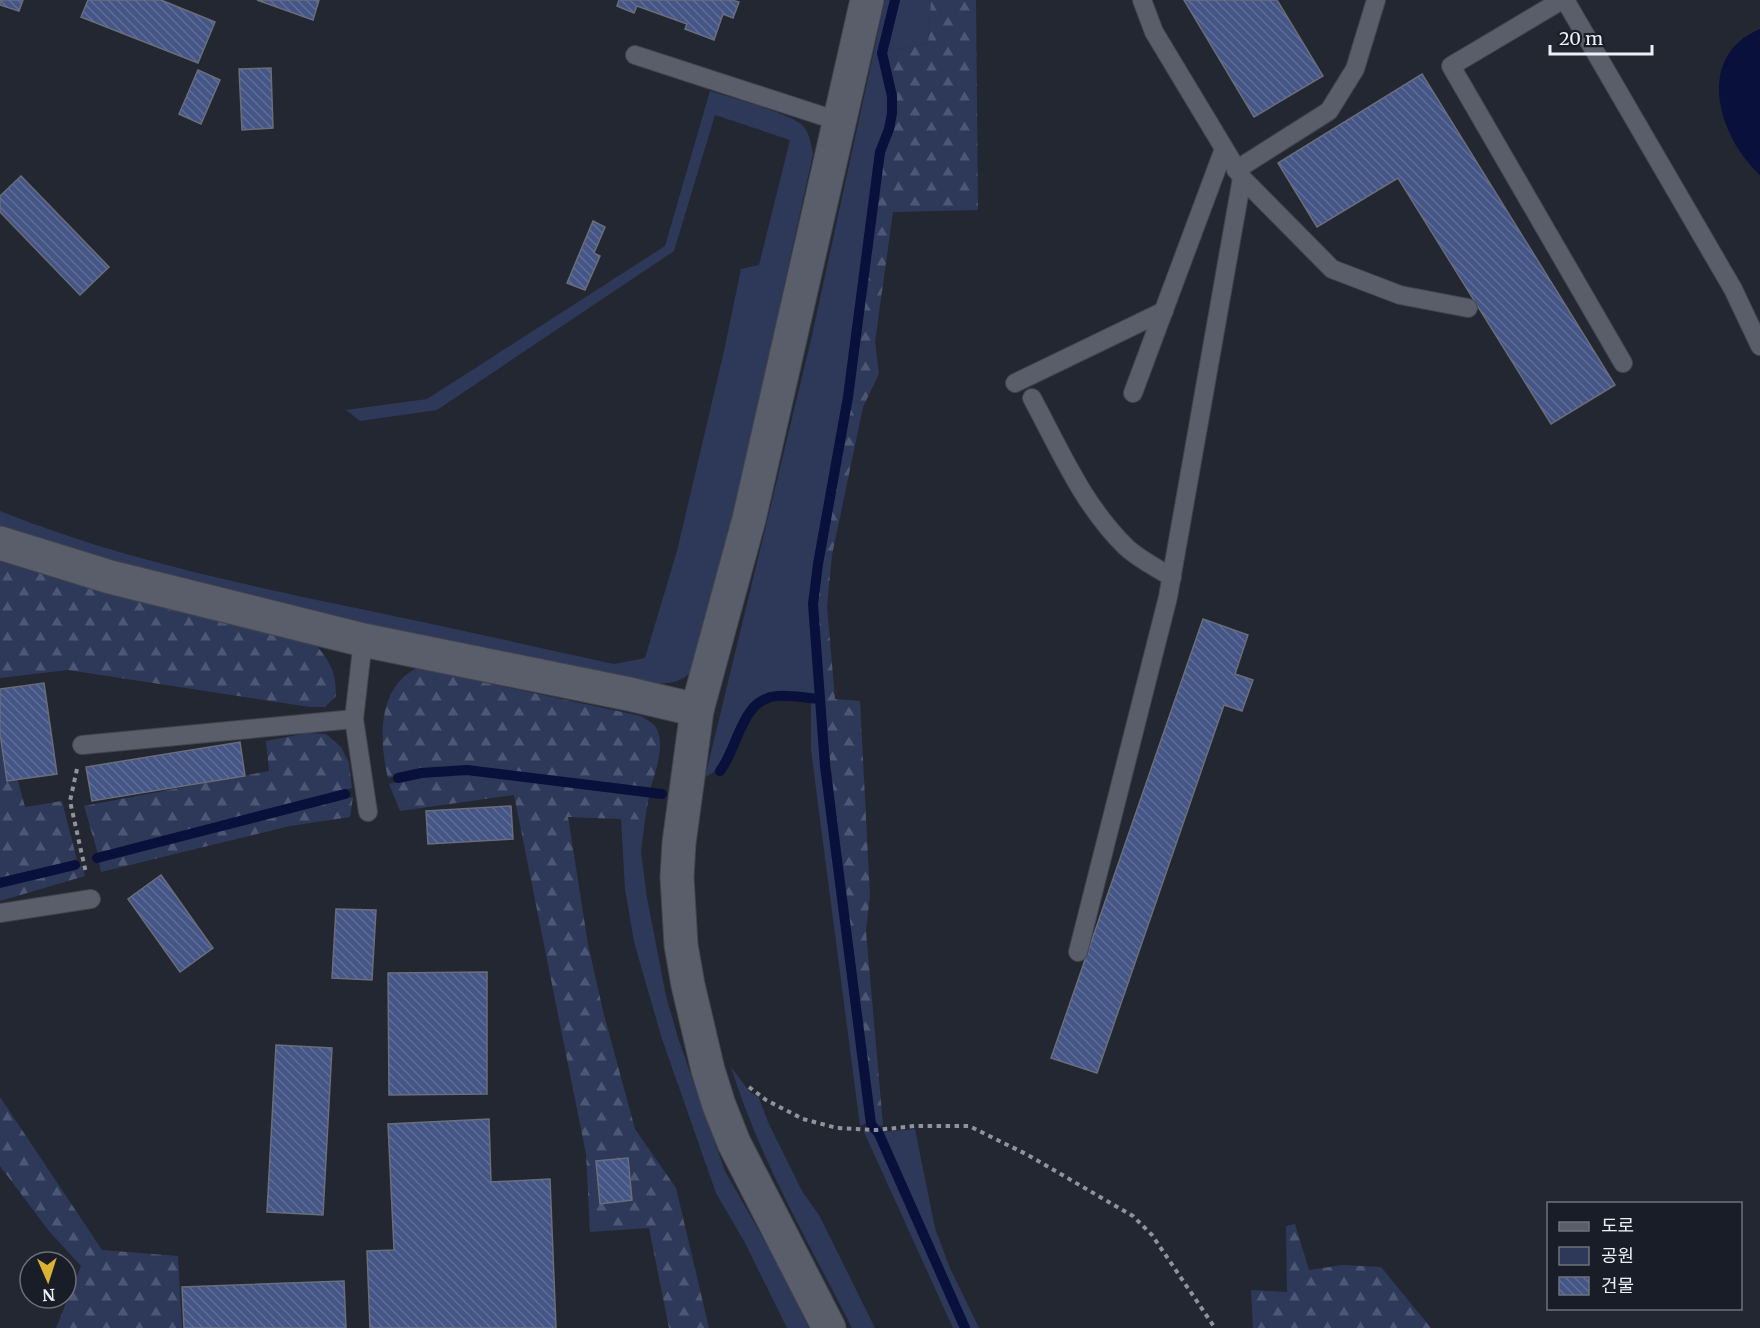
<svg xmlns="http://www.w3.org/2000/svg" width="1760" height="1328" font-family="Merriweather,'Noto Sans KR',serif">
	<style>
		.green { fill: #2e395a }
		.forest { fill: url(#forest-firs) }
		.water { fill: #08103b }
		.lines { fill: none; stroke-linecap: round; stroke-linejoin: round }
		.stream { stroke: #08103b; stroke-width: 10 }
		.building { fill: url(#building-back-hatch); stroke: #696e7a; stroke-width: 1.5 }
		.service-casing { stroke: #42454d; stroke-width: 20 }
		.minor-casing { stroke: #42454d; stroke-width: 35 }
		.tertiary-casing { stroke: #42454d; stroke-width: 35 }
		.path { stroke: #90939c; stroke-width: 4; stroke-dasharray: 4.5 4.5; stroke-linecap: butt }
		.service { stroke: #5a5e6a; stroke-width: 18 }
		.minor { stroke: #5a5e6a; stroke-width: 33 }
		.tertiary { stroke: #5a5e6a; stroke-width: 33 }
	</style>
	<defs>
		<pattern id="forest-firs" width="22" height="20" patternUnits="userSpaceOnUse" patternTransform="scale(1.5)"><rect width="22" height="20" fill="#2e395a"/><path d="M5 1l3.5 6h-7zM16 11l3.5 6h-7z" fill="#4d5672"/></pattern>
		<pattern id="building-back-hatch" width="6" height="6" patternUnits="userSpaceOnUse" patternTransform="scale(1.5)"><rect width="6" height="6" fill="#445586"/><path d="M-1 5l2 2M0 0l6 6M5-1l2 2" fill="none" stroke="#5f6e98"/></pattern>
	</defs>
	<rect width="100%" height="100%" fill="#232731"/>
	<!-- green -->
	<g class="green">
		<path d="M885 0H892L880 51 887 75 890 98V114L878 152 845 401 815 566 810 604 817 696C800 695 782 691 766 695 731 703 741 762 705 777L811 340Z"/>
		<path d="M896 0H931L928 44 884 52Z"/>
		<path d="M710 91C729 97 793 114 804 127 810 135 811 144 813 154L733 519 691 672C676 688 653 683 632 683L244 600 0 527V511C114 557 236 583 356 608 442 626 528 645 614 664L645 658 677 551 724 351 741 269 759 265 790 140 715 115 674 251 437 410 360 421 346 410 427 399 665 246Z"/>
		<path d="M811 703H818L821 767 867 1123 860 1126 811 750Z"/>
		<path d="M621 819 645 820 641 851 647 898 666 996 679 1041 725 1171 780 1268 809 1328H787L744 1241 716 1193 662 1039 634 942 625 889Z"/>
		<path d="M731 1067 749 1091 759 1098 768 1122 802 1191 819 1215 875 1328H852C809 1243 759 1158 731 1067Z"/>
		<path d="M915 1129 935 1228 949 1266 979 1328H967L881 1132Z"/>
		<path d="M875 1131 962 1328H953L864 1132Z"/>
	</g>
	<!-- forest -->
	<g class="forest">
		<path d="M931 0H976L978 210 893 212 875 342 879 374 863 407 832 555 827 606 835 699 860 701 870 895 866 931 883 1125 878 1126 873 1121 853 966 823 697 815 604 820 565 851 398 882 152C895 112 897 93 884 52L928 44Z"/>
		<path d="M0 555 316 645C331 663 336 673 336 696L325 707H310L68 670 0 678Z"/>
		<path d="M417 668 641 716C645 719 650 721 653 724 668 739 655 773 650 790L468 767 421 770 388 778C379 741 377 687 417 668Z"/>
		<path d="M0 714 25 807 62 801 77 860 0 878Z"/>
		<path d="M307 733 326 734 341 747 349 763 352 788 98 854 84 806 269 771 266 741Z"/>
		<path d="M468 772 649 795 645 820 568 817 588 944 603 1011 635 1129 676 1188 709 1328H669L649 1228 590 1232 586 1154 514 795 400 811 389 784 422 775Z"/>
		<path d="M353 797 350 817 290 826 101 872 99 862Z"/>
		<path d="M82 866 85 876 0 901V885Z"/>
		<path d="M0 1097 102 1250 178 1256 182 1328H56L81 1266 49 1231 0 1166Z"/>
		<path d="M1295 1224 1309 1270 1342 1265 1381 1267 1431 1328H1253L1251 1290 1287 1292 1286 1226Z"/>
	</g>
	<!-- water -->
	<path class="water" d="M1760 29V175C1718 137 1694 56 1760 29Z"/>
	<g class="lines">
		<!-- stream -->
		<g class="stream">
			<path d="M895 0 882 53 892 96V113L889 129 880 152 848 397 818 564 813 604 825 766 871 1124 879 1134 965 1328"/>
			<path d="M720 771C739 746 741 699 777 696 791 695 807 698 820 699"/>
			<path d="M398 778 421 773 467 770 662 794"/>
			<path d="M97 858 345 794"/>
			<path d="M0 883 75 865"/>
		</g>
	</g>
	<!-- building -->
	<g class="building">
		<path d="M0 0H23L19 11 0 5Z"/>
		<path d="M88 0H161L215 22 198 63 81 17Z"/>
		<path d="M257 0H319L313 20Z"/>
		<path d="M619 0H732L739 2 733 18 723 14 714 40 685 29 687 24 637 6 634 13 617 6Z"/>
		<path d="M1184 0H1277L1323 76 1254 117Z"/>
		<path d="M271 68 273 128 242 130 239 69Z"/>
		<path d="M198 70 220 80 201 124 179 114Z"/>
		<path d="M1422 74 1615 385 1551 424 1398 178 1317 227 1278 163Z"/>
		<path d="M21 176 109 267 80 295 0 212V196Z"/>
		<path d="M593 221 605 227 594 253 600 256 585 290 567 283Z"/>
		<path d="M1203 619 1248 635 1235 674 1253 680 1242 711 1224 705 1097 1073 1051 1058Z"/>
		<path d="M44 683 57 774 7 781 0 733V689Z"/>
		<path d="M240 742 245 776 92 801 86 767Z"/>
		<path d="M511 806 513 839 428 844 426 811Z"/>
		<path d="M161 875 213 948 180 972 128 899Z"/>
		<path d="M336 909 376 910 372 980 332 978Z"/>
		<path d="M487 972V1094L389 1095 388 973Z"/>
		<path d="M276 1045 332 1048 323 1215 267 1212Z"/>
		<path d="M489 1119 491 1182 550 1179 556 1328H370L367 1251 394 1250 388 1124Z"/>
		<path d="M628 1158 632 1200 600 1204 596 1161Z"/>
		<path d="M344 1281 346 1328H184L182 1287Z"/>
	</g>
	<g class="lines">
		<!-- service casing -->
		<g class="service-casing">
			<g id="service">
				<path d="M1142 0 1154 32 1242 178 1332 269 1400 295 1468 308"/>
				<path d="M1562 0 1451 66 1623 363"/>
				<path d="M1565 0 1733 289 1760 346"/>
				<path d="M635 55 838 121"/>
				<path d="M1236 170 1329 111 1355 69 1376 0"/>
				<path d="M1015 383 1164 311"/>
				<path d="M1133 393 1224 149"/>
				<path d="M1032 398C1060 450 1083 505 1126 547 1139 559 1156 568 1172 577"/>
				<path d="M363 640 354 719 368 812"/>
				<path d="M82 745 354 719"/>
				<path d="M0 913 91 899"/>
				<path d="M1078 952 1168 597 1242 178"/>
			</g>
		</g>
		<!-- minor casing -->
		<g class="minor-casing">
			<path id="minor" d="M0 543 110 577 363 640 629 694 697 710"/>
		</g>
		<!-- tertiary casing -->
		<g class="tertiary-casing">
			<path id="tertiary" d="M829 1328 734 1143 719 1105 708 1070 688 985 681 945 677 877 679 843 697 710 749 519 867 0"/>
		</g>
		<!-- path -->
		<g class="path">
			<path d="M77 769 70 801 86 873"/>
			<path d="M749 1087 766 1100 803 1119 837 1128 876 1130 915 1126H969L1026 1154 1133 1216 1152 1235 1215 1328"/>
		</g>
		<!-- service -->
		<use href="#service" class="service"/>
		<!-- minor -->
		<use href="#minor" class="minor"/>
		<!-- tertiary -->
		<use href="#tertiary" class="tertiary"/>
	</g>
	<!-- legend -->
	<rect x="1547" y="1202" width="195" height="108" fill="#191d27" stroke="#6e717a" stroke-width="1.5"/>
	<rect x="1559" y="1222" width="30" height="9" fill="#5a5e6a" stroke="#6e717a" stroke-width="1.5"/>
	<text x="1601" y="1232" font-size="18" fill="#edeff6">도로</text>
	<rect x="1559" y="1247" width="30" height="18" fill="#2e395a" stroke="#6e717a" stroke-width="1.5"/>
	<text x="1601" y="1262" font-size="18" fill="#edeff6">공원</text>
	<rect x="1559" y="1277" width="30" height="18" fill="url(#building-back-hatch)" stroke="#6e717a" stroke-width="1.5"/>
	<text x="1601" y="1292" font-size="18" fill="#edeff6">건물</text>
	<!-- north arrow -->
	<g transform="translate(48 1280) rotate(177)"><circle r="28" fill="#191d27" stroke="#6e717a" stroke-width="1.5"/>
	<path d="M0-4.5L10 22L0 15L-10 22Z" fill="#dcb233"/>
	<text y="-9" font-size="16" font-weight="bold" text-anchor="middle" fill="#edeff6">N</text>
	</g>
	<!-- scale -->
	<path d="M1550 45v9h102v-9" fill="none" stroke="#edeff6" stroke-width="3"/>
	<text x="1559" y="45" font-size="18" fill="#edeff6" stroke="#191d27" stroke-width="4.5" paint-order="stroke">20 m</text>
</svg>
